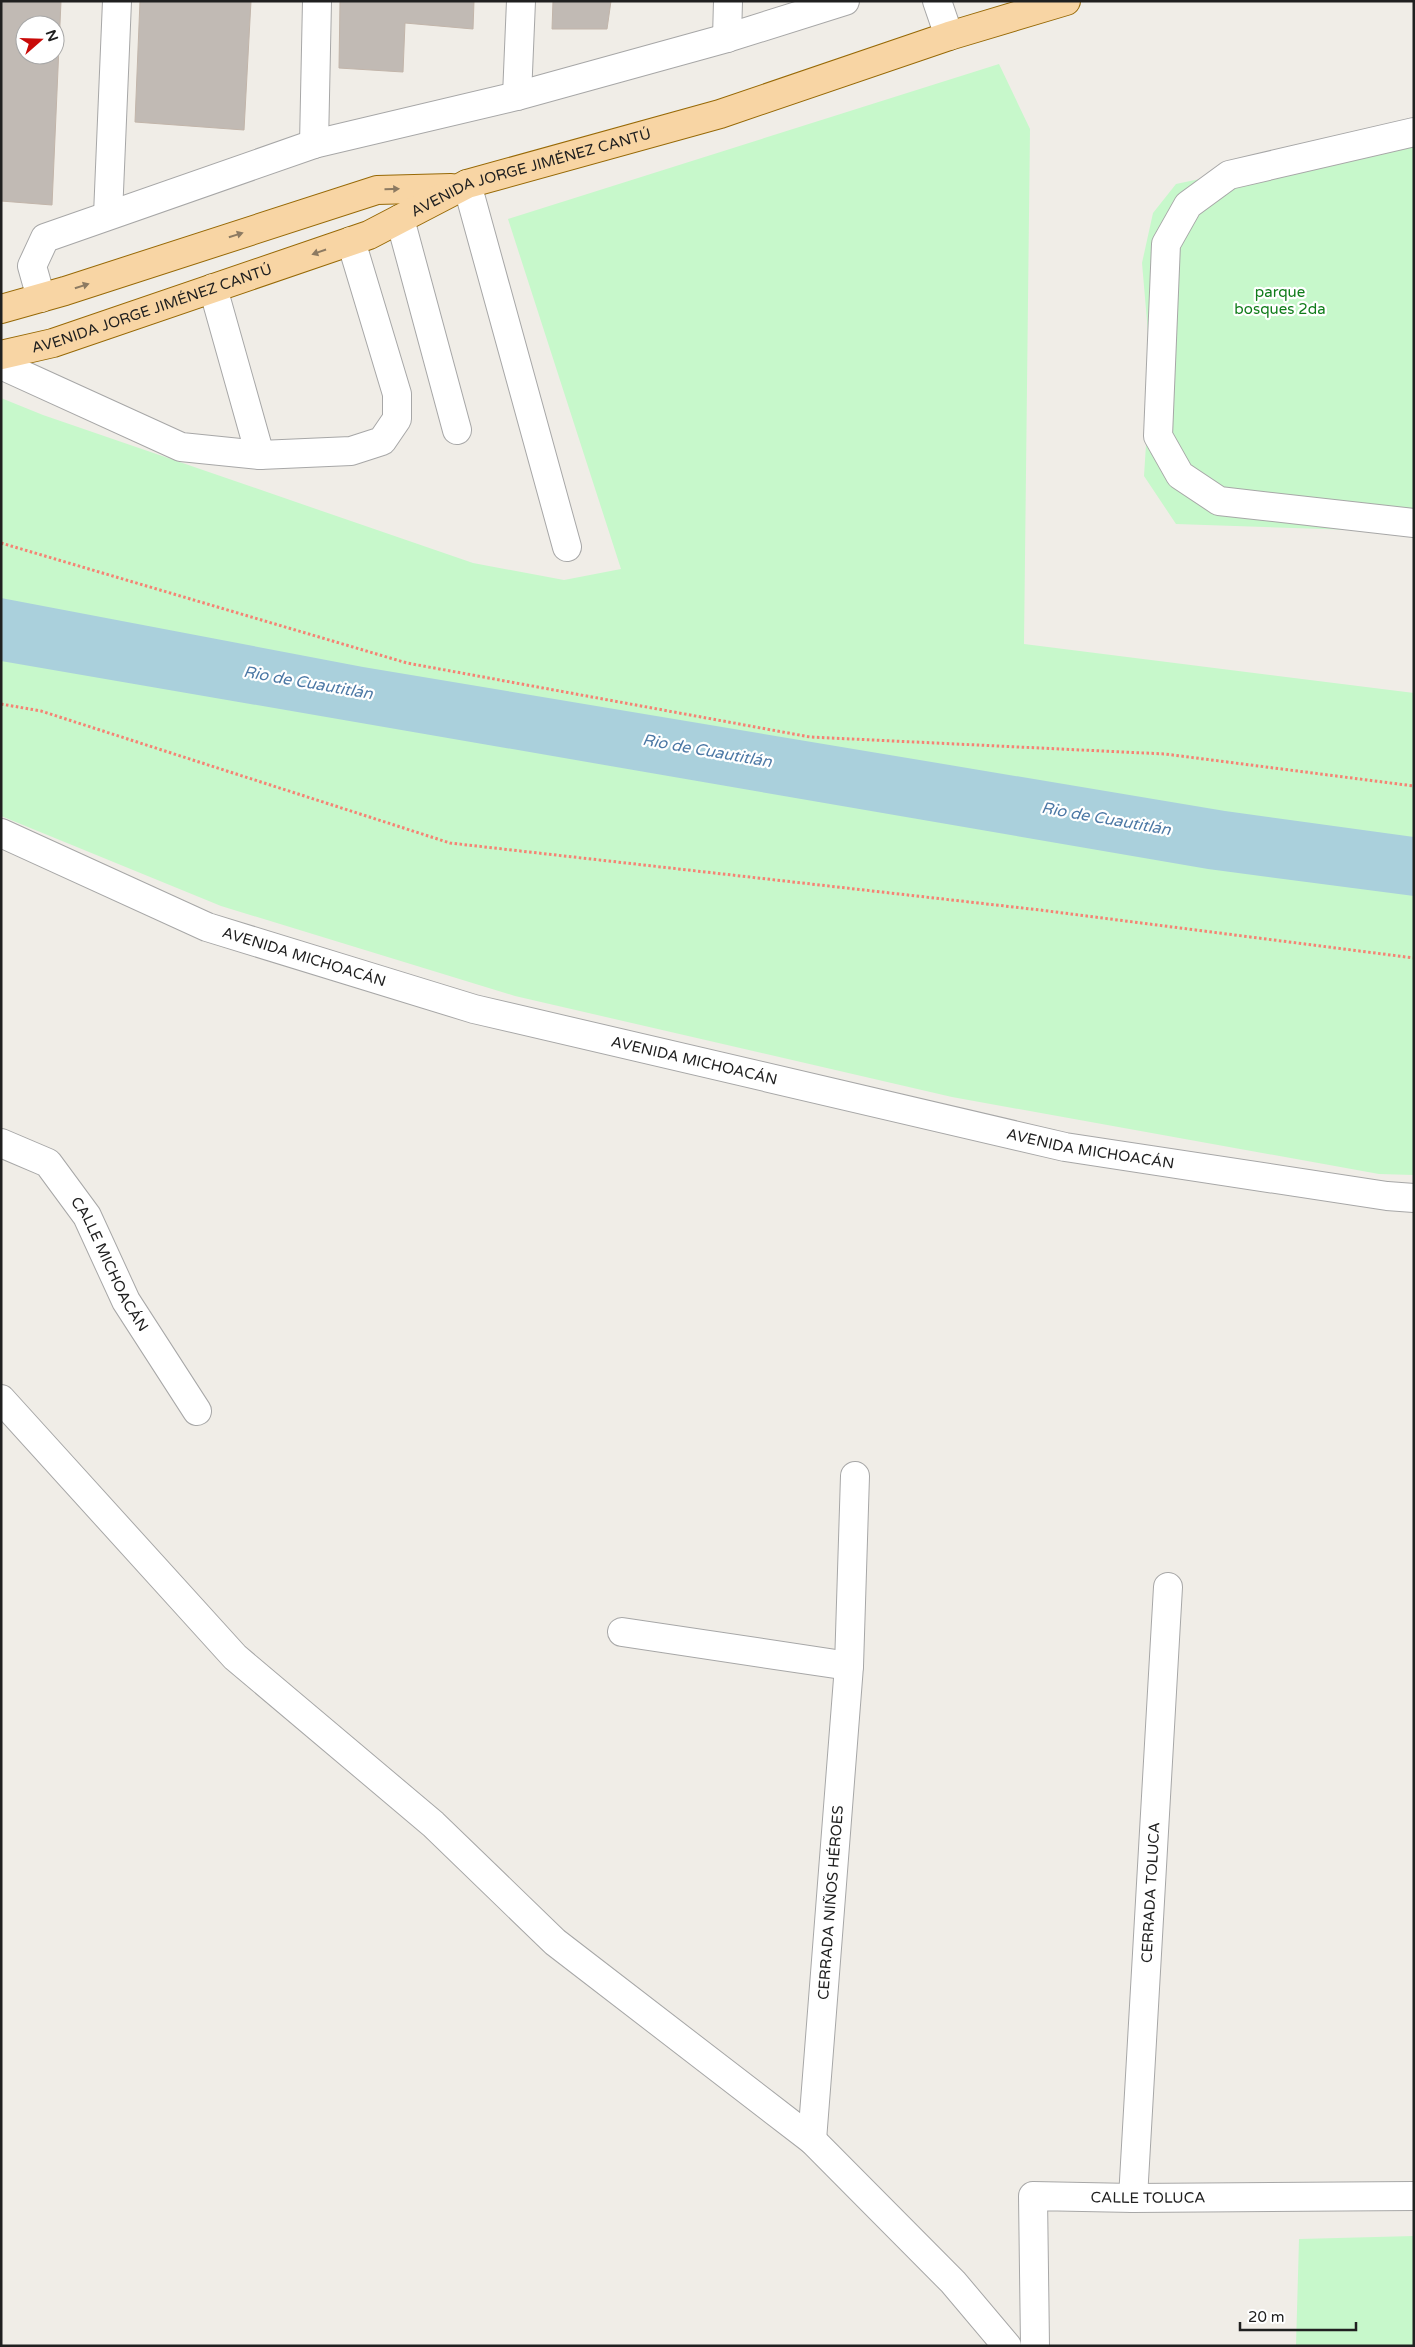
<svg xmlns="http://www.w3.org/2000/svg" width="1415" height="2347" font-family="'Varela Round',sans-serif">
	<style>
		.park { fill: #c7f8cb }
		.water { fill: #aad0dc }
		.building { fill: #c1bab4; stroke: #c2b5aa; fill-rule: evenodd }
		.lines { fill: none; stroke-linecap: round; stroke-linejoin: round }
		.minor-casing { stroke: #a7a7a7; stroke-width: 30 }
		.major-casing { stroke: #976906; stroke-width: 30 }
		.path { stroke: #f58374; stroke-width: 3; stroke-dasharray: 2.5 2.5; stroke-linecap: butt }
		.minor { stroke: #fff; stroke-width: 28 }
		.major { stroke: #f8d5a4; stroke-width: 28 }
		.oneway { fill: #8c7a62 }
		.labels { text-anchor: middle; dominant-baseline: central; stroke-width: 4.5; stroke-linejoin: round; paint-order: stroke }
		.street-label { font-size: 15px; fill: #202020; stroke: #fff }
		.park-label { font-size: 15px; fill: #107c1a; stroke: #fff }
		.water-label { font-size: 16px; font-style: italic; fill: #4c78a5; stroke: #fff }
	</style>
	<rect width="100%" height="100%" fill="#f0ede7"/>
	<!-- park -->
	<g class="park">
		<path d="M999 64 1030 129 1024 644 1414 693V1175L1379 1174 952 1097 515 996 221 906 1 816V398L43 415 473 563 564 580 621 569 508 219Z"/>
		<path d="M1414 134V532L1176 524 1144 476 1151 367 1142 263 1153 213 1176 184Z"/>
		<path d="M1414 2236V2346H1296L1299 2239Z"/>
	</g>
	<!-- water -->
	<path class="water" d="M1 598 363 667 1225 811 1414 837V896L1208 869 1 661Z"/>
	<!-- building -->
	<g class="building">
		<path d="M1 1H61L52 205 1 201ZM25 25H55V55H25Z"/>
		<path d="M140 1H251L244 130 135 122Z"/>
		<path d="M340 1H474L473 29 405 23 403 72 339 68Z"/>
		<path d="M553 1H611L607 29H552Z"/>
	</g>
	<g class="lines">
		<!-- minor casing -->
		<g class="minor-casing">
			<g id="minor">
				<path d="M937 1 949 36"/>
				<path d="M727 38 728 1"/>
				<path d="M517 96 521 1"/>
				<path d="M1414 132 1229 175 1188 205 1166 244 1158 436 1180 475 1219 501 1414 523"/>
				<path d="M314 144 317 1"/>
				<path d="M467 184 567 547"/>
				<path d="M108 215 117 1"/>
				<path d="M400 219 457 430"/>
				<path d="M213 288 260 455"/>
				<path d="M41 298 32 266 45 238 314 144 517 96 727 38 845 1"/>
				<path d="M1 365 181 447 260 455 351 451 382 441 397 419V394L351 241"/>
				<path id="s1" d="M1 833 207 927 474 1009 1065 1147 1387 1196 1414 1198"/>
				<path id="s2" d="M1 1143 48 1163 87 1216 126 1301 197 1411"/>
				<path d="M1 1399 235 1657 433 1824 555 1942 812 2140 953 2282 1007 2346"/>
				<path d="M622 1632 849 1666"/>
				<path id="s3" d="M812 2140 849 1666 855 1476"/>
				<path id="s4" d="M1133 2198 1168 1587"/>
				<path id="s5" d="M1035 2346 1033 2196 1133 2198 1414 2196"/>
			</g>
		</g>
		<!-- major casing -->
		<g class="major-casing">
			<g id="major">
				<path d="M1 309 65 291 377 190 451 188"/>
				<path id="s6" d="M1 355 53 343 369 235 467 184 720 114 949 36 1066 1"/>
			</g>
		</g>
		<!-- path -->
		<g class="path">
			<path d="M1 543 407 663 810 737 1165 754 1414 786"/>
			<path d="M1 704 41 711 450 843 1040 910 1414 958"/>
		</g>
		<!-- minor -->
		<use href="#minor" class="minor"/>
		<!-- major -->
		<use href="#major" class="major"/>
	</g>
	<!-- one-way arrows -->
	<defs><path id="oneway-solid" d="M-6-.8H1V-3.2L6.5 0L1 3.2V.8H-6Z" transform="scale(1.25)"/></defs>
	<g class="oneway">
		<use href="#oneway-solid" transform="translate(392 189) rotate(-2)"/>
		<use href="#oneway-solid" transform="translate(236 235) rotate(-18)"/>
		<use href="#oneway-solid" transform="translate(319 252) rotate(161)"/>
		<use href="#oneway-solid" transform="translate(82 286) rotate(-18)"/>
	</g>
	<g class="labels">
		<!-- street labels -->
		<g class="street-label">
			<text stroke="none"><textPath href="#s6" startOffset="562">AVENIDA JORGE JIMÉNEZ CANTÚ</textPath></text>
			<text stroke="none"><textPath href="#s6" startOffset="158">AVENIDA JORGE JIMÉNEZ CANTÚ</textPath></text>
			<text stroke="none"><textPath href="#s1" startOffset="328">AVENIDA MICHOACÁN</textPath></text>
			<text stroke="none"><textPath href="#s1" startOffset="732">AVENIDA MICHOACÁN</textPath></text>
			<text stroke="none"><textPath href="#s1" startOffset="1138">AVENIDA MICHOACÁN</textPath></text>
			<text stroke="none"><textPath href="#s2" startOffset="170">CALLE MICHOACÁN</textPath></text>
			<text stroke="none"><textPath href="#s4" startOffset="306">CERRADA TOLUCA</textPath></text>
			<text stroke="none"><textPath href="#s3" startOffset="238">CERRADA NIÑOS HÉROES</textPath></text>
			<text stroke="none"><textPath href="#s5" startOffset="265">CALLE TOLUCA</textPath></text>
		</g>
		<!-- park labels -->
		<g class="park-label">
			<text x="1280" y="292">parque<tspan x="1280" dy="17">bosques 2da</tspan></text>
		</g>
		<!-- water labels -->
		<g class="water-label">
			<text transform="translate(308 683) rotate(10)">Rio de Cuautitlán</text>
			<text transform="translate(707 751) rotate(10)">Rio de Cuautitlán</text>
			<text transform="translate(1106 819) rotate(10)">Rio de Cuautitlán</text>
		</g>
	</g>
	<!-- border -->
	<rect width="1415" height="2347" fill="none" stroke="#202020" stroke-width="5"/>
	<!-- north arrow -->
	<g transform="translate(40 40) rotate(70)"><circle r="24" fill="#ffffff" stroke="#a6a6a6"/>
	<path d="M0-4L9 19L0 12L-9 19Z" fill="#c90a08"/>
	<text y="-8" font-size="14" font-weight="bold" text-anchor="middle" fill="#202020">N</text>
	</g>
	<!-- scale -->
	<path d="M1240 2322v8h116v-8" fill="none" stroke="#202020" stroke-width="2.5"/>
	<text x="1248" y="2322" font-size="15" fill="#202020" stroke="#ffffff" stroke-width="4" paint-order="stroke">20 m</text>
</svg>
